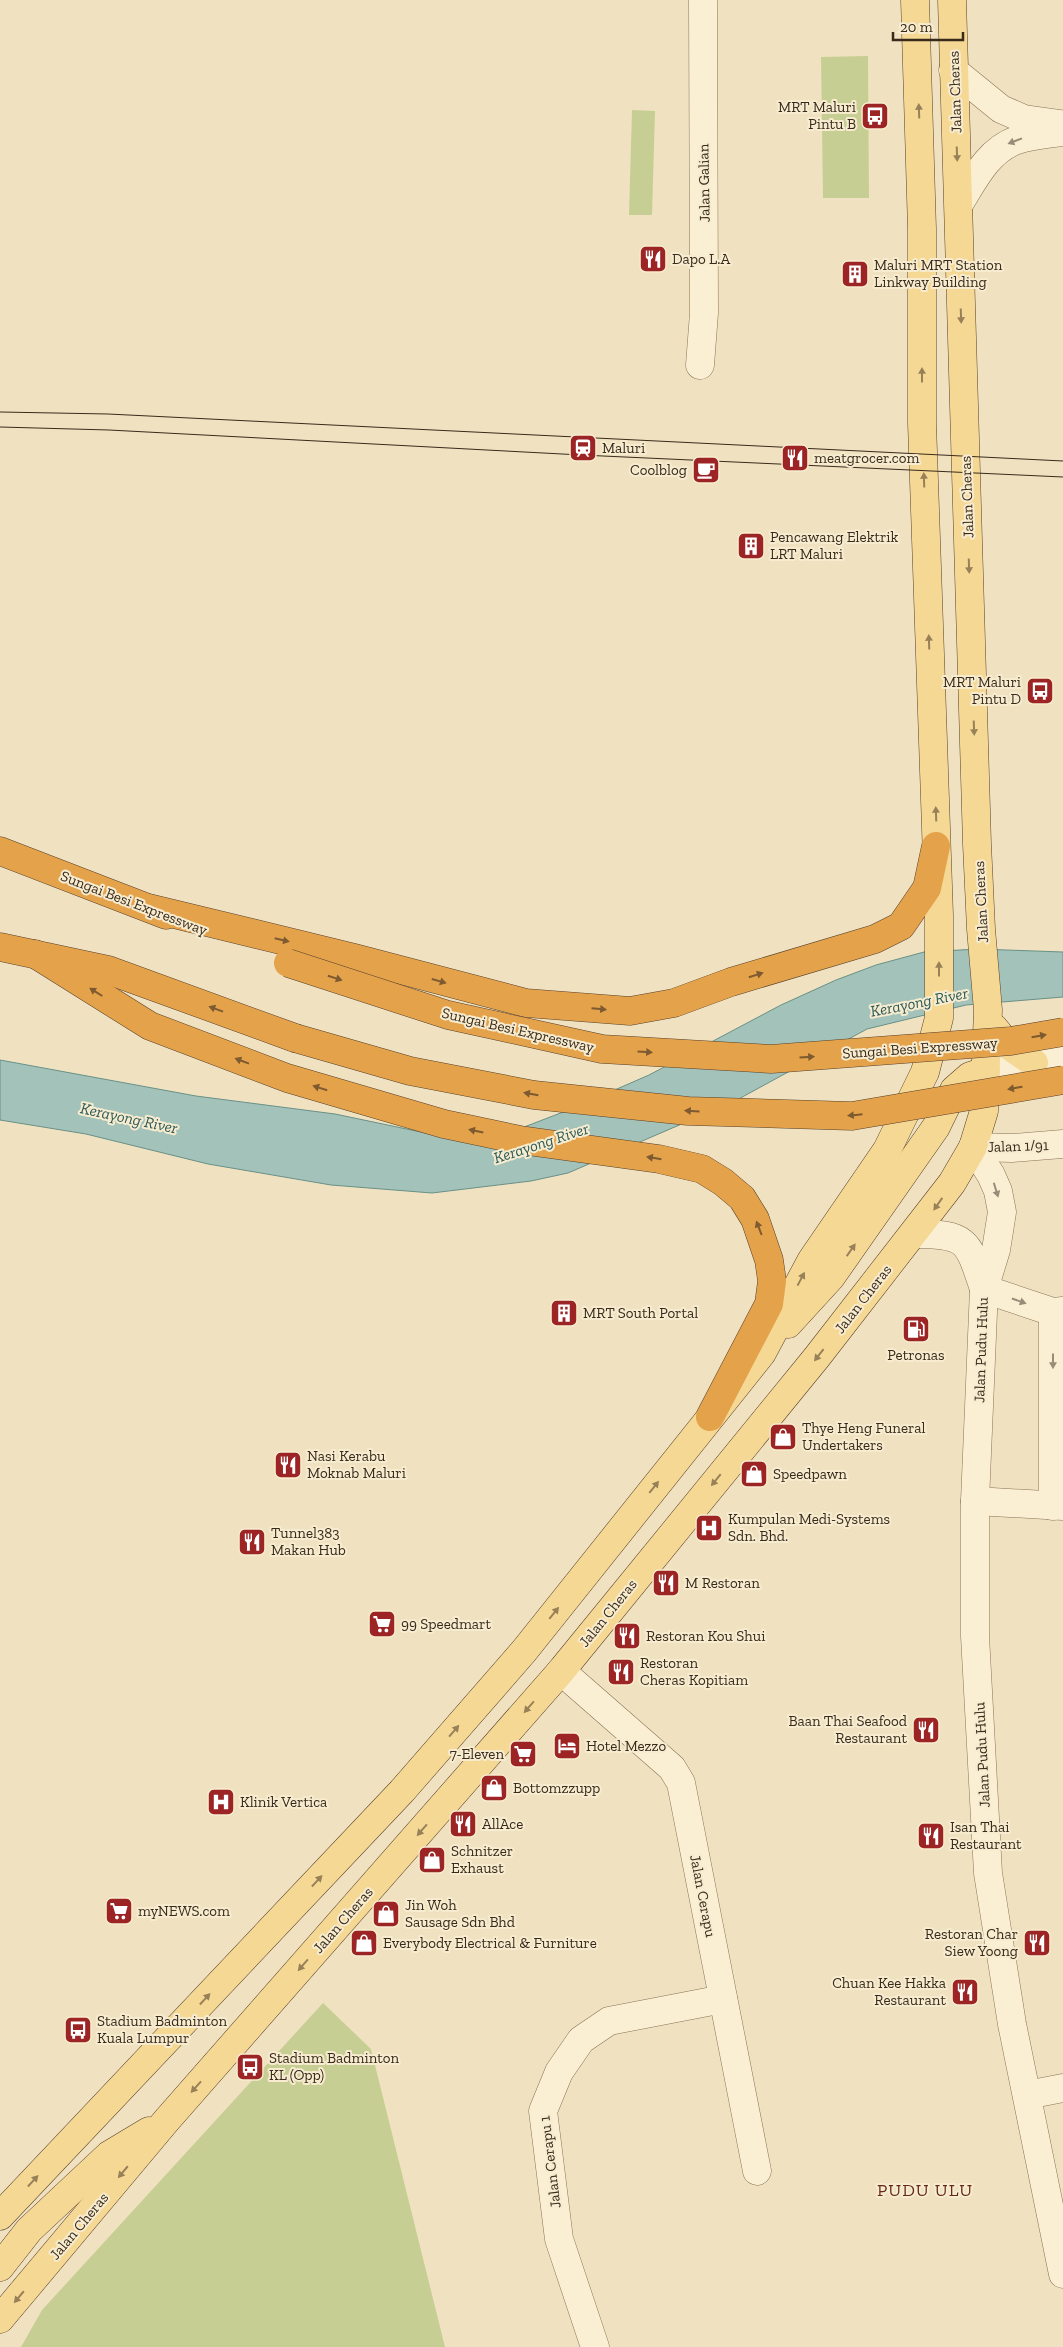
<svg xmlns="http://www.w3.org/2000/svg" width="1063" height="2347" font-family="'Zilla Slab',serif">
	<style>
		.green { fill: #c7ce93 }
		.water { fill: #a3c2b9; stroke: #699087 }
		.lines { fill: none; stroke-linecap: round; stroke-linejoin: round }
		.minor-casing { stroke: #8a7257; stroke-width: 29 }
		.major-casing { stroke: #57402b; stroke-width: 29 }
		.highway-casing { stroke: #57402b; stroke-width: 29 }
		.minor { stroke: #faefd3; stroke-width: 28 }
		.major { stroke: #f6d895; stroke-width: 28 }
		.highway { stroke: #e4a24b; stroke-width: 28 }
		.tram { stroke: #392a1c; stroke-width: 1 }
		.highway-bridge-casing { stroke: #57402b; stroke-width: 29; stroke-linecap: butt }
		.highway-bridge { stroke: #e4a24b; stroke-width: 28 }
		.oneway { fill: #988158 }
		.oneway2 { fill: #9a8c78 }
		.oneway3 { fill: #7d5a2f }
		.labels { text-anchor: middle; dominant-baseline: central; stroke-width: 4; stroke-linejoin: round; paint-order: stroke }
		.street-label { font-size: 15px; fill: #392a1c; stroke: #f7eccf }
		.poi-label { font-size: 15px; fill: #392a1c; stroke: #f7eccf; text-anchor: start }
		.water-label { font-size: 16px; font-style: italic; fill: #2a5957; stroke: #f7eccf }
		.quarter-label { font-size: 18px; letter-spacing: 1px; fill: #672a19; stroke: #f7eccf }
	</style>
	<rect width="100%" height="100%" fill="#f0e2c0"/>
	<!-- green -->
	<g class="green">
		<path d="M868 56 869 198H823L821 57Z"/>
		<path d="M632 110 655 111 652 215H629Z"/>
		<path d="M323 2003 371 2049 445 2347H21L42 2310Z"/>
	</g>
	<!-- water -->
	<path class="water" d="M978 949 1063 952V997L966 1005 867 1029 735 1101 568 1173 531 1181 432 1193 331 1185 208 1164 86 1134 0 1120V1060L196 1096 335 1114 464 1141 519 1129 571 1109 649 1075 781 1005 836 980 876 965 924 952Z"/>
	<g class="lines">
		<!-- minor casing -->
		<g class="minor-casing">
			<g id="minor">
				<path d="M953 70 1001 109 1024 119 1060 124"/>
				<path d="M959 204C974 180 988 150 1017 140 1032 135 1048 134 1063 132"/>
				<path d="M700 365 704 313 703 0"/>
				<path d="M986 1071 1063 1058"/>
				<path d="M973 1147 991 1175 998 1191 1002 1212 996 1250 984 1289 975 1501V1636L988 1873 1012 2024 1063 2274"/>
				<path d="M973 1147 1012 1148 1063 1144"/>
				<path d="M915 1234C968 1234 968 1241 984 1289"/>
				<path d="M984 1289 1053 1312 1063 1311"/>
				<path d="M1053 1312V1506"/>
				<path d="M975 1501 1063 1506"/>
				<path d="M561 1671 672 1768 681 1783 757 2171"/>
				<path d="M1027 2095 1063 2088"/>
				<path d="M595 2347 559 2239 543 2111 559 2072 581 2040 609 2021 723 1999"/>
			</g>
		</g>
		<!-- major casing -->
		<g class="major-casing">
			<g id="major">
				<path d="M994 1028 1008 1045 1034 1063"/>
				<path d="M788 1324 831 1277 936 1127 954 1090 970 1076 986 1071"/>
				<path d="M0 2216 402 1791 524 1651 762 1353 811 1261 887 1150 925 1072 939 1018V915L922 423V229L915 0"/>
				<path d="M0 2267 29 2230 109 2155 149 2131"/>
				<path d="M0 2319 166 2121 561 1671 817 1357 952 1183 973 1147 984 1111 988 1010 981 929 977 844 952 0"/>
			</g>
		</g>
		<!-- highway casing -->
		<g class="highway-casing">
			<g id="highway">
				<path d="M0 851 166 915"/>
				<path d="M149 908 355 958 526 1003 630 1011 674 1003 731 982 875 939 901 926 927 888 936 846"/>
				<path d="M0 947 108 970 295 1038"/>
				<path d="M35 954 150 1026 287 1078 444 1124 520 1140 659 1159 702 1169 723 1182 742 1198 755 1219 769 1260 772 1281 769 1304 710 1417"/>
			</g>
		</g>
		<!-- minor -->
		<use href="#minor" class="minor"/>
		<!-- major -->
		<use href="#major" class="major"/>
		<!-- highway -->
		<use href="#highway" class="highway"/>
		<!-- tram -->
		<g class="tram">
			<path d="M0 412 108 414 1063 461"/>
			<path d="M0 427 109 430 581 455 1063 477"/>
		</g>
		<!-- highway-bridge casing -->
		<g class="highway-bridge-casing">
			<g id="highway-bridge">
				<path d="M288 963 448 1015 602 1049 771 1059 1011 1041 1063 1032"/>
				<path d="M295 1038 410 1071 534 1095 688 1111 852 1116 1063 1080"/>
			</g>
		</g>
		<!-- highway-bridge -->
		<use href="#highway-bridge" class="highway-bridge"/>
	</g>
	<!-- one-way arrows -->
	<defs><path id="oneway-solid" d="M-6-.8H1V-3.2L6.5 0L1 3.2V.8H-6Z" transform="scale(1.25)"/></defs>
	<g class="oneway">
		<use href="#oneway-solid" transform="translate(919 111) rotate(-92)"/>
		<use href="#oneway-solid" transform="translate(957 154) rotate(88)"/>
		<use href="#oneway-solid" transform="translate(961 316) rotate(88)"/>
		<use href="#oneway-solid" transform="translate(922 375) rotate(-90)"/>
		<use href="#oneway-solid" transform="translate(924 480) rotate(-92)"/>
		<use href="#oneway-solid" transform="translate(969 566) rotate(88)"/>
		<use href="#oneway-solid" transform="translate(929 642) rotate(-92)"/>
		<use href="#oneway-solid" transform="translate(974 728) rotate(88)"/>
		<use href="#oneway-solid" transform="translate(936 814) rotate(-92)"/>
		<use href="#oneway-solid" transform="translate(939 969) rotate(-90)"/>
		<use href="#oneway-solid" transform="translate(938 1204) rotate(125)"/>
		<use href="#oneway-solid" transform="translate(851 1250) rotate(-55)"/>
		<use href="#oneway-solid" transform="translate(801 1279) rotate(-62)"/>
		<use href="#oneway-solid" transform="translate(819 1355) rotate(128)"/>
		<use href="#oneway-solid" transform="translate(716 1480) rotate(129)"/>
		<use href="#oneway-solid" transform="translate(654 1487) rotate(-51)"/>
		<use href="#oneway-solid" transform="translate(554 1613) rotate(-51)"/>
		<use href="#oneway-solid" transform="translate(529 1707) rotate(131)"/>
		<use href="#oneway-solid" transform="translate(454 1731) rotate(-49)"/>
		<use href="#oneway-solid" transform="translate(422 1830) rotate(131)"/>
		<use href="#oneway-solid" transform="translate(317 1881) rotate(-47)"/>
		<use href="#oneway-solid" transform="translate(303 1965) rotate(131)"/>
		<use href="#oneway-solid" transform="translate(205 1999) rotate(-47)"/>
		<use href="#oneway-solid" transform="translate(196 2087) rotate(132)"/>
		<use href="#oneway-solid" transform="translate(123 2172) rotate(130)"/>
		<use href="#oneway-solid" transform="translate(33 2181) rotate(-47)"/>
		<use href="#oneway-solid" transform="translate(19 2297) rotate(130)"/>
	</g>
	<g class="oneway2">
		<use href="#oneway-solid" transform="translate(1015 141) rotate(159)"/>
		<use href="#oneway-solid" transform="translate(996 1190) rotate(73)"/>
		<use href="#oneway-solid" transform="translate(1019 1301) rotate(19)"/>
		<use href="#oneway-solid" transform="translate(1053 1361) rotate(90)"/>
	</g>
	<g class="oneway3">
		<use href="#oneway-solid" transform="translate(282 940) rotate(13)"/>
		<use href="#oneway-solid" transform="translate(756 975) rotate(-17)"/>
		<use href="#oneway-solid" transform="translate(335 978) rotate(18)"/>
		<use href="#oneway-solid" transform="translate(439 981) rotate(16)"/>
		<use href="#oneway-solid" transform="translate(96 992) rotate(-148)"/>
		<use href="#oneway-solid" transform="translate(216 1009) rotate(-160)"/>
		<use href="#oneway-solid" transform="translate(599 1009) rotate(5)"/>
		<use href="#oneway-solid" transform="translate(1039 1036) rotate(-10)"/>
		<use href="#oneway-solid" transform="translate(645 1052) rotate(4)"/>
		<use href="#oneway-solid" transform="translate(807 1057) rotate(-4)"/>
		<use href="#oneway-solid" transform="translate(242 1061) rotate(-159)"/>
		<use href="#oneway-solid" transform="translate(320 1088) rotate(-163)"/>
		<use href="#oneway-solid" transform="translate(1015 1088) rotate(170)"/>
		<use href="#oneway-solid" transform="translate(531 1094) rotate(-170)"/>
		<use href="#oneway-solid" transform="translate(692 1111) rotate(-177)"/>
		<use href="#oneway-solid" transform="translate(855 1115) rotate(174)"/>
		<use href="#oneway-solid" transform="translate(476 1131) rotate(-168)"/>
		<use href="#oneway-solid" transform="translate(654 1158) rotate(-171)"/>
		<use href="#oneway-solid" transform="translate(759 1228) rotate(-111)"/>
	</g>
	<!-- icons -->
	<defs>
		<g id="bus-square" transform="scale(1.4375)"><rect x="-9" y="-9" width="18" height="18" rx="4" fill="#9c2424" stroke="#f7eccf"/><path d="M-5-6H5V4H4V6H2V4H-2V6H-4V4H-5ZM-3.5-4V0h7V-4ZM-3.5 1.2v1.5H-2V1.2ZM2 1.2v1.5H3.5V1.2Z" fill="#fff"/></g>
		<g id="restaurant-square" transform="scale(1.4375)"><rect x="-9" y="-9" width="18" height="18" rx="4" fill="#9c2424" stroke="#f7eccf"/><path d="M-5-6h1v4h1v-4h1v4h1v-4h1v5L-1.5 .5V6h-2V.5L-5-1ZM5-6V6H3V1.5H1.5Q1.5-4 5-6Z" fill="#fff"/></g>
		<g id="building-square" transform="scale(1.4375)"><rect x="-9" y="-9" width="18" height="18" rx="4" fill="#9c2424" stroke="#f7eccf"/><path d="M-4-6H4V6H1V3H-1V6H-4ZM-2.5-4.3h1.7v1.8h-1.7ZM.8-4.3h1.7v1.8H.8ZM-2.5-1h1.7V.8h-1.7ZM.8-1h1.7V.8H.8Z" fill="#fff"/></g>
		<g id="station-square" transform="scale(1.4375)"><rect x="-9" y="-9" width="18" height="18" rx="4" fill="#9c2424" stroke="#f7eccf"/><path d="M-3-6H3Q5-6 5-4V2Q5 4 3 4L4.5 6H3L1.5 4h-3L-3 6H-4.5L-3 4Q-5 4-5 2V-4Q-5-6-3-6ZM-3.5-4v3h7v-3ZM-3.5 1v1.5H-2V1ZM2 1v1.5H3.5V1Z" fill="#fff"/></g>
		<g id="cafe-square" transform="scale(1.4375)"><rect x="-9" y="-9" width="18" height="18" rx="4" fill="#9c2424" stroke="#f7eccf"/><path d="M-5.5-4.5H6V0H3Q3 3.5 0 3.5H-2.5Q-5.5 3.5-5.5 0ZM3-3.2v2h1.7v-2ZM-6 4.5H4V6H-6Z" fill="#fff"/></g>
		<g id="fuel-square" transform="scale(1.4375)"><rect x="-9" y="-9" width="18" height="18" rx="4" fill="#9c2424" stroke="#f7eccf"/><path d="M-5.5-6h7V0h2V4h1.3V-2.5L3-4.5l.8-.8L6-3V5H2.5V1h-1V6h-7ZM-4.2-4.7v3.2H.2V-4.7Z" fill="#fff"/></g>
		<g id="shop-square" transform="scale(1.4375)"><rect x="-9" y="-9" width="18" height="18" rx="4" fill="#9c2424" stroke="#f7eccf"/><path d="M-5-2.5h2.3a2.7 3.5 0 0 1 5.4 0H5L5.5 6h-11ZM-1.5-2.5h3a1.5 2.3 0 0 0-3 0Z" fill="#fff"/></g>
		<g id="hospital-square" transform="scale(1.4375)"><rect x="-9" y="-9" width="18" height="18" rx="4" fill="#9c2424" stroke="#f7eccf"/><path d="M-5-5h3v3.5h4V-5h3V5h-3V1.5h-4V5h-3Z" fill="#fff"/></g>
		<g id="supermarket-square" transform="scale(1.4375)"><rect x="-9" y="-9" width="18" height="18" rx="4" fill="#9c2424" stroke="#f7eccf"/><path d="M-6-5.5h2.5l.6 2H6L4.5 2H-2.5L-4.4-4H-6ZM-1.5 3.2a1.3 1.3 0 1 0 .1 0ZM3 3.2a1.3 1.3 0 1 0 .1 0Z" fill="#fff"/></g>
		<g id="hotel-square" transform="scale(1.4375)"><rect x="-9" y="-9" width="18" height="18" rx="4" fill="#9c2424" stroke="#f7eccf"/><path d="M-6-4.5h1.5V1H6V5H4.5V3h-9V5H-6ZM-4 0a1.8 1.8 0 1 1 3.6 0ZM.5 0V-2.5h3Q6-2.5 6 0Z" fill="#fff"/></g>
	</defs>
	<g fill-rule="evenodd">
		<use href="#bus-square" x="875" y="116"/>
		<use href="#restaurant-square" x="653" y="259"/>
		<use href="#building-square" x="855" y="274"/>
		<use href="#station-square" x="583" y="448"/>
		<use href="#restaurant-square" x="795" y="458"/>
		<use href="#cafe-square" x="706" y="470"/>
		<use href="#building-square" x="751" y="546"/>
		<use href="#bus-square" x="1040" y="691"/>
		<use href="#building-square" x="564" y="1313"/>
		<use href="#fuel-square" x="916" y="1329"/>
		<use href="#shop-square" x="783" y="1437"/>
		<use href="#restaurant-square" x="288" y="1465"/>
		<use href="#shop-square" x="754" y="1474"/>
		<use href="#hospital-square" x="709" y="1528"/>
		<use href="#restaurant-square" x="252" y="1542"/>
		<use href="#restaurant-square" x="666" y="1583"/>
		<use href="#supermarket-square" x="382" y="1624"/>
		<use href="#restaurant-square" x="627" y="1636"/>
		<use href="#restaurant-square" x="621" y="1672"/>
		<use href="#restaurant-square" x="926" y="1730"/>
		<use href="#hotel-square" x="567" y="1746"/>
		<use href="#supermarket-square" x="523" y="1754"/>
		<use href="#shop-square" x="494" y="1788"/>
		<use href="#hospital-square" x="221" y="1802"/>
		<use href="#restaurant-square" x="463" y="1824"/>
		<use href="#restaurant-square" x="931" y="1836"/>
		<use href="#shop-square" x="432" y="1860"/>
		<use href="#supermarket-square" x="119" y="1911"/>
		<use href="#shop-square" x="386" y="1914"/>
		<use href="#shop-square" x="364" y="1943"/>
		<use href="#restaurant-square" x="1037" y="1943"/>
		<use href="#restaurant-square" x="965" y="1992"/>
		<use href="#bus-square" x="78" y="2030"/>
		<use href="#bus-square" x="250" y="2067"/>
	</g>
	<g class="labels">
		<!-- street labels -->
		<g class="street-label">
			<text transform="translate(955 92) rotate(-92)">Jalan Cheras</text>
			<text transform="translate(704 183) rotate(-91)">Jalan Galian</text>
			<text transform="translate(967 497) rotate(-92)">Jalan Cheras</text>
			<text transform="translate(981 902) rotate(-93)">Jalan Cheras</text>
			<text transform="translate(134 903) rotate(21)">Sungai Besi Expressway</text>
			<text transform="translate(518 1030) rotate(13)">Sungai Besi Expressway</text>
			<text transform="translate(920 1048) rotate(-4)">Sungai Besi Expressway</text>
			<text transform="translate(1018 1146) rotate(-2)">Jalan 1/91</text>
			<text transform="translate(863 1299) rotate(-52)">Jalan Cheras</text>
			<text transform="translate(981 1350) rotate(-88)">Jalan Pudu Hulu</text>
			<text transform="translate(608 1613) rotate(-51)">Jalan Cheras</text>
			<text transform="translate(982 1755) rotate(-93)">Jalan Pudu Hulu</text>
			<text transform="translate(703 1896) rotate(79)">Jalan Cerapu</text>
			<text transform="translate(343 1920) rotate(-49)">Jalan Cheras</text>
			<text transform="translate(550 2162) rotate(-97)">Jalan Cerapu 1</text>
			<text transform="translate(79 2226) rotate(-50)">Jalan Cheras</text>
		</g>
		<!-- poi labels -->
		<g class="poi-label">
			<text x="856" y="107" text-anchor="end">MRT Maluri<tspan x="856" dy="17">Pintu B</tspan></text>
			<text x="672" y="259">Dapo L.A</text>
			<text x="874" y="265">Maluri MRT Station<tspan x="874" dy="17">Linkway Building</tspan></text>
			<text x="602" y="448">Maluri</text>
			<text x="814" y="458">meatgrocer.com</text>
			<text x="687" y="470" text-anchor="end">Coolblog</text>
			<text x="770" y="537">Pencawang Elektrik<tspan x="770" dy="17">LRT Maluri</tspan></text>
			<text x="1021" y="682" text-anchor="end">MRT Maluri<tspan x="1021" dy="17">Pintu D</tspan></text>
			<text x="583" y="1313">MRT South Portal</text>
			<text x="916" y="1355" text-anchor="middle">Petronas</text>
			<text x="802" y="1428">Thye Heng Funeral<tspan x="802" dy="17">Undertakers</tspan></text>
			<text x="307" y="1456">Nasi Kerabu<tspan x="307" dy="17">Moknab Maluri</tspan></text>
			<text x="773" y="1474">Speedpawn</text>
			<text x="728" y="1519">Kumpulan Medi-Systems<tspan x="728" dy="17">Sdn. Bhd.</tspan></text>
			<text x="271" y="1533">Tunnel383<tspan x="271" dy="17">Makan Hub</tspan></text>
			<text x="685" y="1583">M Restoran</text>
			<text x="401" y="1624">99 Speedmart</text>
			<text x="646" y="1636">Restoran Kou Shui</text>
			<text x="640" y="1663">Restoran<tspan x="640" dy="17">Cheras Kopitiam</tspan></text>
			<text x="907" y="1721" text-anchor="end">Baan Thai Seafood<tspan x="907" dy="17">Restaurant</tspan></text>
			<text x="586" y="1746">Hotel Mezzo</text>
			<text x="504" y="1754" text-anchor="end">7-Eleven</text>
			<text x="513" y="1788">Bottomzzupp</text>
			<text x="240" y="1802">Klinik Vertica</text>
			<text x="482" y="1824">AllAce</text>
			<text x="950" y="1827">Isan Thai<tspan x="950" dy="17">Restaurant</tspan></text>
			<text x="451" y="1851">Schnitzer<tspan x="451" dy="17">Exhaust</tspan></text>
			<text x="405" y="1905">Jin Woh<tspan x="405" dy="17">Sausage Sdn Bhd</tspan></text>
			<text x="138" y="1911">myNEWS.com</text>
			<text x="1018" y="1934" text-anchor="end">Restoran Char<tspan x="1018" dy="17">Siew Yoong</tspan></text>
			<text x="383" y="1943">Everybody Electrical &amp; Furniture</text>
			<text x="946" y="1983" text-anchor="end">Chuan Kee Hakka<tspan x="946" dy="17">Restaurant</tspan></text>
			<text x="97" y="2021">Stadium Badminton<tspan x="97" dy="17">Kuala Lumpur</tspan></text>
			<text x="269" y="2058">Stadium Badminton<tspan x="269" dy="17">KL (Opp)</tspan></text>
		</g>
		<!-- water labels -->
		<g class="water-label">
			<text transform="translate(919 1002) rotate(-11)">Kerayong River</text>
			<text transform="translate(129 1118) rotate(12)">Kerayong River</text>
			<text transform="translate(541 1143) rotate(-18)">Kerayong River</text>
		</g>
		<!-- quarter labels -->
		<g class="quarter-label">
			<text x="925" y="2190">PUDU ULU</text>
		</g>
	</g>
	<!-- scale -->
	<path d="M893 32v8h70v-8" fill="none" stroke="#392a1c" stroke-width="2.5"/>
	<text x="900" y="32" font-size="15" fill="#392a1c" stroke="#f7eccf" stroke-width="4" paint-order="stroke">20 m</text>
</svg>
